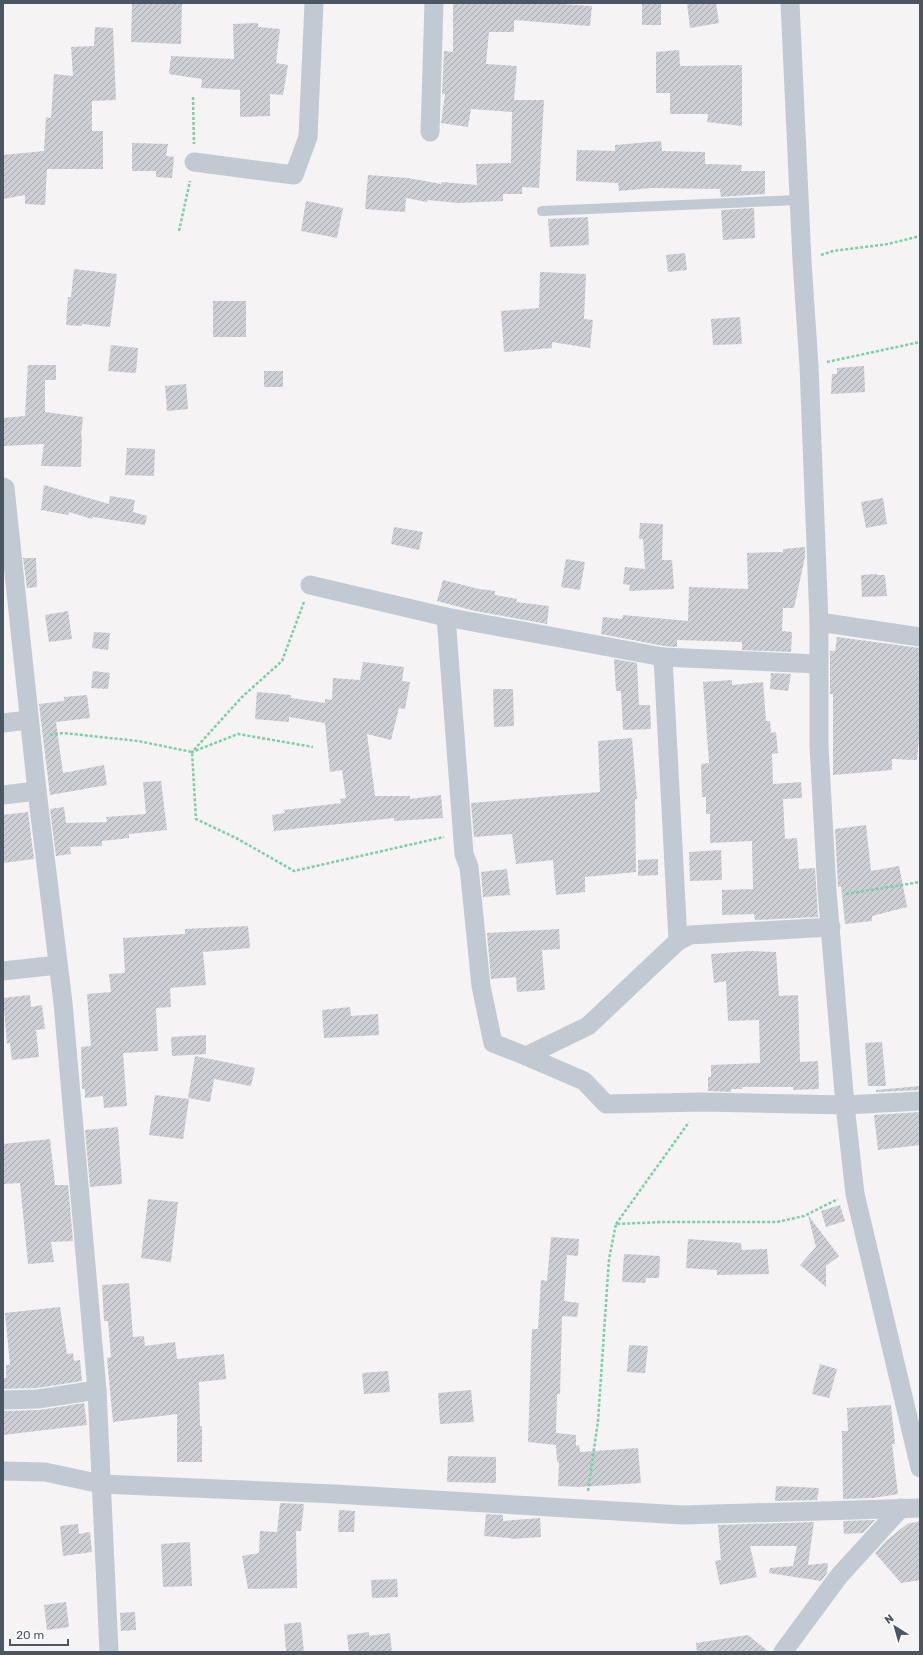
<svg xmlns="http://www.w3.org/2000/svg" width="923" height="1655" font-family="Rubik,sans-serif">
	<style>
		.building { fill: url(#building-hatch) }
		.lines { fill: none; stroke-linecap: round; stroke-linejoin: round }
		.path { stroke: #7ad0a6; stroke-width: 2.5; stroke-dasharray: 3 2; stroke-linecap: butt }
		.lane { stroke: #c1cad2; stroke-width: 10 }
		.street { stroke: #c1cad2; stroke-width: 19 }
	</style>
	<defs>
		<pattern id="building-hatch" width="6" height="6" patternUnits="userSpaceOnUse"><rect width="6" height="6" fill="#cdcfd5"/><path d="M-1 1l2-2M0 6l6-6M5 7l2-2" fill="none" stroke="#a8abb0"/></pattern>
	</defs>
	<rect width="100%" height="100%" fill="#f5f3f3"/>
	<!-- building -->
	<g class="building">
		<path d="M132 3H182L181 44 131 42Z"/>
		<path d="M453 3H545L592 6 590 26 514 20V32H489L486 64 517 66 514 100H544L539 188 522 187V194H503V201L458 203 428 200 427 202 406 198 405 212 365 209 368 175 408 178 441 184 442 182 477 185 476 164 511 163 512 112 471 109 468 127 441 123 445 94H442L444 51 453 52Z"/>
		<path d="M687 3H716L719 23 690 28Z"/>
		<rect x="642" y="4" width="19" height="21"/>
		<path d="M258 23V27L280 29 276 63 288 65 283 95 270 94V116L240 117V90L201 88 202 79 169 74 171 56 234 59 233 24Z"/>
		<path d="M95 27 113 28 116 100 92 101V131H103V169H47L45 205 25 204V195L3 199V155L44 151 46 117 51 118 54 74 73 76 71 47 94 46Z"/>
		<path d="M679 50 680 66 742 65V126L707 122 708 114H670V93H656V52Z"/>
		<path d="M661 141 662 151 705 152V164L742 165 741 171H765V194L721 197 720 189 652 188 619 191 618 183 576 181 577 150 615 151V145Z"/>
		<path d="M132 143 168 144 166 156 174 157 172 178 156 177V171H132Z"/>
		<path d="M306 201 343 208 337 238 301 231Z"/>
		<path d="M754 208 755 238 723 240 721 210Z"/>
		<path d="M588 217 589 245 550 247 548 219Z"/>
		<path d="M685 253 687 270 668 272 666 255Z"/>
		<path d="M74 269 117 274 110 327 82 324V326L66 325 68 297H71Z"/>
		<path d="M540 272 586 274 584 319 593 320 590 348 552 342V348L504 352 501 311 539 308Z"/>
		<rect x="213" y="301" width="33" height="36"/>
		<path d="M740 317 742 344 713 345 711 319Z"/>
		<path d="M111 345 138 348 136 373 108 371Z"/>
		<path d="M28 365H56V380H45V412L83 417 81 436H82L81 467 41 466 44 444 3 446V418L25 416Z"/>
		<path d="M864 366 865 392 831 394 832 374H837V368Z"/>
		<rect x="264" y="371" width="19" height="16"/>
		<path d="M186 384 188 409 167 411 165 386Z"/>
		<path d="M127 448 155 449 154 476 125 475Z"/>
		<path d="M44 485 109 504 110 496 135 500 133 512 147 516 145 525 93 517 92 519 69 512 68 515 41 510Z"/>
		<path d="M883 498 887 524 866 528 861 502Z"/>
		<path d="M640 523 663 524 662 560H672L674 589 629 591 630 585 623 584 625 567 645 569 643 539H639Z"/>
		<path d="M394 527 423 532 419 550 391 544Z"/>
		<path d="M805 547V557L794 608H783L782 631 792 632 791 652 742 650V642L677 640V647L664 646 601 634 603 617 622 619 623 615 688 621 689 587 748 589 747 553 783 552V549Z"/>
		<path d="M23 558H36L37 587 27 588Z"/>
		<path d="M566 559 585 562 580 590 561 587Z"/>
		<path d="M877 574V575H885L887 596 862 597 861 575Z"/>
		<path d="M443 580 479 589 495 591V595L517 599 516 602 549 606 547 624 475 611 437 601Z"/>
		<path d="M68 611 72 639 49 642 45 615Z"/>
		<path d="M94 632 110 633 108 650 92 648Z"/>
		<path d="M837 637 920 648V728L917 760 892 759V770L833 775V694H830V651H835Z"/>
		<path d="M614 659 637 663 639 705H650L651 729 623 730 621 691H616Z"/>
		<path d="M363 662 404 667 402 681 410 682 405 709 399 708 391 740 367 734 375 796H410V799L441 795 443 818 394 821V818L274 831 272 815 285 813 284 810 341 803 340 799 346 798 342 770 330 772 325 723 289 717V722L255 719 257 692 291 695V698L325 703V699L332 700 333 678 360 680Z"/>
		<path d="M93 671 110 673 108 689 91 688Z"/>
		<path d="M771 673 791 674 788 691 770 689Z"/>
		<path d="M732 680V685L763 682 766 721H770L771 733 776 732 778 753 772 754 773 784 801 782 802 798 783 799 785 839 797 838 799 869 815 868 818 917 755 920 754 914 722 915V890L753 889 752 841 710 843V814H706V797H702L701 764 709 763 703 682Z"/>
		<path d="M493 689H513L514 726 494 727Z"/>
		<path d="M87 695 90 718 56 722 63 773 104 765 107 785 50 795 39 704 64 701V697Z"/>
		<path d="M632 738 637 799H635L636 872 585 877V892L556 895 553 860 516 864 512 834 474 837 471 803 600 792 598 741Z"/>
		<path d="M161 781 167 830 129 834V838L102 841V846L70 847 71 854 56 856 50 809 64 807 66 823 107 822 106 817 146 814 143 782Z"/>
		<path d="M28 812 34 859 3 863V815Z"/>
		<path d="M866 825 871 871 899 866 907 907 872 916V921L845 924 841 886 838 887 835 829Z"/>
		<path d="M721 850 722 880 690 881 689 852Z"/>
		<path d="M658 859V875L638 876V860Z"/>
		<path d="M507 869 510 895 483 897 481 872Z"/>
		<path d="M248 926 250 948 203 952 206 985 170 988 171 1007 156 1008 158 1051 123 1053 127 1106 104 1108 103 1096 85 1098V1089H82L81 1047 91 1046 87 994 111 992 109 974 125 973 123 938 185 934V929Z"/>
		<path d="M559 929 560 949 542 950 545 990 517 992 516 977 491 979 487 933Z"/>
		<path d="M749 951 776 952 779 996 798 995 800 1062 818 1061 819 1089 793 1090V1087H742V1089H731V1092L708 1091V1077H711V1065L760 1063 759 1020 728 1021 726 981 714 983 711 954Z"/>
		<path d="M30 995 31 1007 42 1005 45 1029 36 1030 39 1057 12 1060 10 1043 7 1044 3 998Z"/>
		<path d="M350 1007 351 1016 378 1014 379 1035 324 1038 322 1010Z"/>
		<path d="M206 1035V1054L172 1056 171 1037Z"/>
		<path d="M882 1042 886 1086H868L865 1043Z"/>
		<path d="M195 1056 255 1068 251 1086 214 1079 210 1102 188 1098Z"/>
		<path d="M920 1086V1090L876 1092V1090Z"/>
		<path d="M155 1095 189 1099 183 1139 149 1135Z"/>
		<path d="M920 1112V1145L878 1150 874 1115Z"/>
		<path d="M118 1127 122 1184 90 1187 85 1130Z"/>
		<path d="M50 1139 55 1185H68L73 1241 51 1242 54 1262 28 1264 20 1183 3 1184V1144Z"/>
		<path d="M148 1199 178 1202 171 1262 141 1258Z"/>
		<path d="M840 1205 845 1221 826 1227 821 1211Z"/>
		<path d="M808 1215 839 1256 826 1266V1287L800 1265 816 1247Z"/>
		<path d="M551 1237 579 1239 578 1256 567 1255 564 1301 579 1303 577 1317 562 1316 560 1394H557L556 1433 576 1435V1446L579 1445 580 1452 638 1448 641 1483 579 1487 558 1486 559 1462H557L556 1445 528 1442 532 1329H538L541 1280 547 1281Z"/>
		<path d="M688 1239 741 1243 742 1250 767 1249 769 1274 717 1275V1270L686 1268Z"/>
		<path d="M624 1254 660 1256 659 1278H646L645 1283 622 1282Z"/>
		<path d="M129 1283 133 1337 144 1336 145 1346 175 1342 177 1359 224 1354 226 1379 199 1382 200 1426H202V1462H177V1414L113 1422 107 1358 111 1357 108 1321H104L102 1285Z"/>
		<path d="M60 1307 67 1354 73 1353 74 1361 80 1360 82 1381 37 1388 3 1389V1378H6V1365H10L5 1313Z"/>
		<path d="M629 1345 648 1346 645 1373 627 1372Z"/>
		<path d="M820 1364 837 1369 829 1398 812 1394Z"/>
		<path d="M388 1371 390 1392 364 1394 362 1373Z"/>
		<path d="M471 1390 474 1422 440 1424 438 1393Z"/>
		<path d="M84 1403 87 1425 3 1435V1411L40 1410Z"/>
		<path d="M891 1405 895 1444H892L898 1494 873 1498 843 1499 842 1431H848L847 1408Z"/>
		<path d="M448 1456 496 1457V1483L447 1482Z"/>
		<path d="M776 1486 819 1488 817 1500 775 1501Z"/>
		<path d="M280 1503 304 1504 301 1531H296L297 1588 248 1589 242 1556 259 1553 260 1531 277 1532Z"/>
		<path d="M339 1510 355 1511 354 1532H338Z"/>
		<path d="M486 1514 503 1515V1521L540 1518 541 1537 511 1539V1538L484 1536Z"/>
		<path d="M875 1520 863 1533 844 1534 843 1521Z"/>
		<path d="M920 1521V1580L901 1583 875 1553 886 1541 907 1524Z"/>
		<path d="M814 1522 808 1565 828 1563 827 1573 821 1581 769 1573 770 1568 793 1566 797 1546H750L757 1577 720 1585 715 1561 721 1560 718 1525Z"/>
		<path d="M78 1524 79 1534 90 1532 92 1552 63 1556 60 1526Z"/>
		<path d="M190 1542 192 1586 163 1587 161 1544Z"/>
		<path d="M397 1579 398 1597 372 1598 371 1580Z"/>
		<path d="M66 1602 69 1627 47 1630 44 1605Z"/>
		<path d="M135 1612 136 1630 121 1631 120 1613Z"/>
		<path d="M301 1622 304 1652H286L284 1624Z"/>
		<path d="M369 1632V1636L390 1633 392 1652H349L347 1635Z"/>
		<path d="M748 1635 769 1652H697L696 1643Z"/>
	</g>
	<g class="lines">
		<!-- path -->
		<g class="path">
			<path d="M193 97 194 144"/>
			<path d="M179 231 190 181"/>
			<path d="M821 255 833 251 888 244 920 236"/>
			<path d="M827 362 920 342"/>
			<path d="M304 602 282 661 242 697 192 752 238 734 313 747"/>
			<path d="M50 735 63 733 138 741 192 752 196 819 238 839 294 871 444 837"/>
			<path d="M846 894 920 882"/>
			<path d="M616 1224 689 1122"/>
			<path d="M588 1491 598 1421 609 1259 616 1224 663 1222H777L804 1216 838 1199"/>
		</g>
		<!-- lane -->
		<path class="lane" d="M542 211 799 200"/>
		<!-- street -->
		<g class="street">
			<path d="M790 3 802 261 809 366 819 622V746L827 891 845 1105 855 1194 920 1468"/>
			<path d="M430 132 434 3"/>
			<path d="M194 162 294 175 308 137 314 3"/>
			<path d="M3 487 5 488 37 791 63 1003 97 1390 109 1652"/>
			<path d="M310 585 446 617 663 657 818 664"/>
			<path d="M446 617 464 854 469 867 481 986 493 1043 526 1056"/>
			<path d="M819 622 920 637"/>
			<path d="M663 657 678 941"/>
			<path d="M3 723 29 720"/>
			<path d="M3 795 37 791"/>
			<path d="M831 927 690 935 678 941 588 1026 526 1056 584 1081 606 1104 703 1102 845 1105 920 1101"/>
			<path d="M3 971 58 965"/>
			<path d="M3 1400 38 1399 97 1390"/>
			<path d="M3 1471 45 1472 101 1484 335 1494 682 1515 920 1508"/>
			<path d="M783 1652 839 1576 901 1508"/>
		</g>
	</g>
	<!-- border -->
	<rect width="923" height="1655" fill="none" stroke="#4a5661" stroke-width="8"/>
	<!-- north arrow -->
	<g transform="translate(895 1627) rotate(323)" stroke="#ffffff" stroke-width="3" paint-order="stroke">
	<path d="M0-3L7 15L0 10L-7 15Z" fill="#4a5661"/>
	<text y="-6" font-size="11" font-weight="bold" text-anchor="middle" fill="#4a5661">N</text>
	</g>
	<!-- scale -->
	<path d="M10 1639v6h58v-6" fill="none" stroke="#4a5661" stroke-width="2"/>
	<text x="16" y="1639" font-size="12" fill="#4a5661" stroke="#ffffff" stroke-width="3" paint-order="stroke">20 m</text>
</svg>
